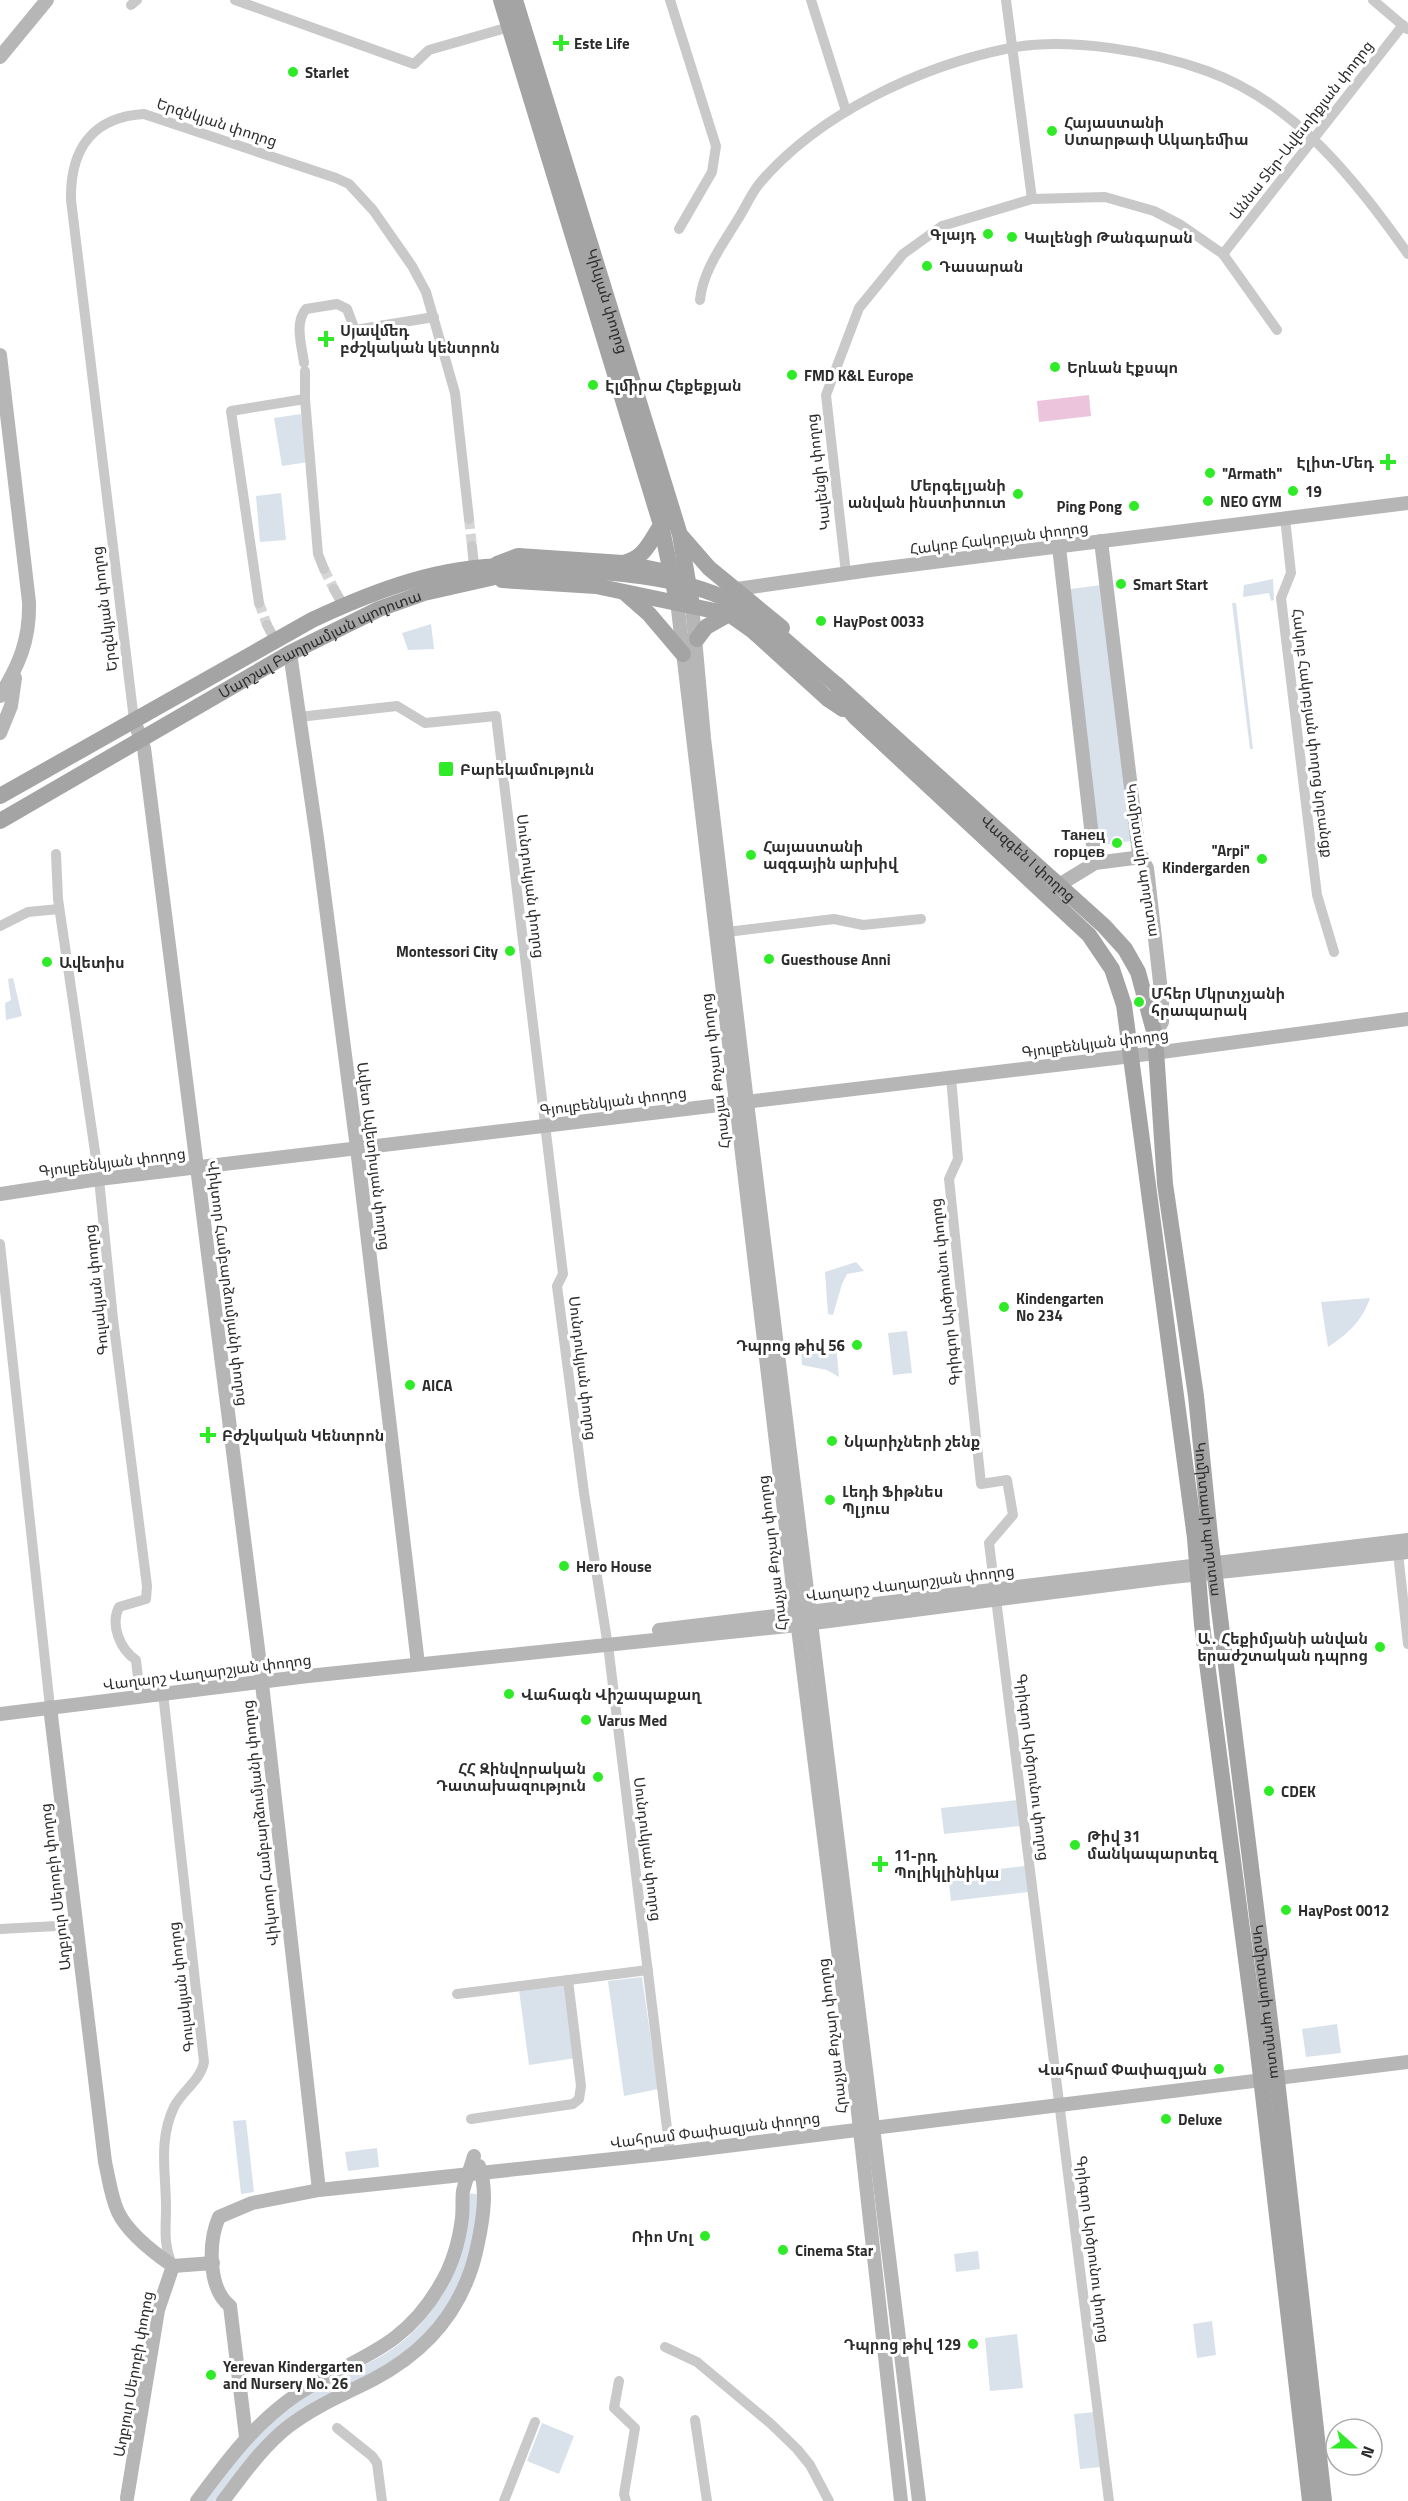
<svg xmlns="http://www.w3.org/2000/svg" width="1408" height="2501" font-family="'Titillium Web','Noto Sans Armenian',sans-serif">
	<style>
		.green { fill: #d9e2eb }
		.water { fill: #ecc4db }
		.lines { fill: none; stroke-linecap: round; stroke-linejoin: round }
		.street-tunnel { stroke: #d5d5d5; stroke-width: 10; stroke-dasharray: 10 5; stroke-linecap: butt }
		.street { stroke: #c9c9c9; stroke-width: 10 }
		.secondary { stroke: #b6b6b6; stroke-width: 14 }
		.primary { stroke: #a4a4a4; stroke-width: 16 }
		.primary-bridge { stroke: #a4a4a4; stroke-width: 16 }
		.poi-dot { fill: #2feb27; stroke: #fff; stroke-width: 2 }
		.labels { text-anchor: middle; dominant-baseline: central; stroke-width: 6; stroke-linejoin: round; paint-order: stroke }
		.poi-label { font-size: 15px; font-weight: bold; fill: #2c2c2c; stroke: #fff; text-anchor: start }
		.street-label { font-size: 15px; fill: #2c2c2c; stroke: #fff }
	</style>
	<rect width="100%" height="100%" fill="#fff"/>
	<!-- green -->
	<g class="green">
		<path d="M301 414 309 462 282 466 274 418Z"/>
		<path d="M281 493 286 540 260 542 256 496Z"/>
		<path d="M1273 579 1274 600 1271 601 1269 593 1243 597 1244 585Z"/>
		<path d="M1102 585 1132 841 1099 845 1070 589Z"/>
		<path d="M1232 603H1236L1253 749H1250Z"/>
		<path d="M431 624 434 649 408 650 402 633Z"/>
		<path d="M13 978 22 1016 6 1020 5 1003 11 1000 8 979Z"/>
		<path d="M856 1262 864 1271 847 1274 842 1284 833 1315 828 1314 825 1272Z"/>
		<path d="M1370 1298C1362 1321 1348 1334 1328 1347L1321 1302Z"/>
		<path d="M907 1331 912 1373 893 1375 888 1333Z"/>
		<path d="M836 1345 839 1377 827 1370 802 1365 801 1350Z"/>
		<path d="M1018 1800 1021 1826 944 1834 941 1808Z"/>
		<path d="M1025 1866 1028 1892 951 1901 948 1875Z"/>
		<path d="M642 1977 658 2089 624 2096 608 1981Z"/>
		<path d="M566 1984 576 2058 529 2065 519 1990Z"/>
		<path d="M1337 2024 1341 2053 1306 2057 1302 2029Z"/>
		<path d="M246 2120 254 2192 241 2194 233 2121Z"/>
		<path d="M377 2148 379 2167 348 2171 345 2152Z"/>
		<path d="M471 2193 479 2195 477 2221 469 2262 448 2306 421 2339 390 2364 321 2400 217 2501H204C236 2458 268 2415 316 2389 350 2370 387 2359 415 2330 447 2297 451 2272 461 2228 464 2217 465 2202 471 2193Z"/>
		<path d="M978 2251 980 2269 956 2272 954 2254Z"/>
		<path d="M1212 2321 1216 2355 1197 2358 1193 2324Z"/>
		<path d="M1017 2334 1023 2388 990 2391 985 2338Z"/>
		<path d="M1095 2412 1101 2467 1080 2469 1074 2414Z"/>
		<path d="M542 2423 574 2436 559 2474 527 2461Z"/>
	</g>
	<!-- water -->
	<path class="water" d="M1089 395 1091 416 1039 422 1037 401Z"/>
	<g class="lines">
		<!-- street-tunnel -->
		<g class="street-tunnel">
			<path d="M469 519 472 546"/>
			<path d="M324 569 334 589"/>
			<path d="M259 603 267 625"/>
		</g>
		<!-- street -->
		<g class="street">
			<path d="M235 0 414 64 429 50 509 27"/>
			<path d="M670 0 716 146 712 172 679 229"/>
			<path d="M811 0 846 111"/>
			<path d="M1006 0 1032 199"/>
			<path d="M1373 0 1407 29"/>
			<path d="M131 5 137 0"/>
			<path d="M1223 254 1403 25"/>
			<path d="M700 300C703 270 723 244 738 219 745 208 751 194 759 184 819 113 921 66 1010 48 1068 37 1152 51 1207 71 1296 103 1355 180 1408 254"/>
			<path d="M304 363C302 346 294 323 306 309L337 304 347 309 355 330 434 317"/>
			<path d="M305 399V371"/>
			<path d="M1285 518 1291 573 1281 598 1317 895 1334 952"/>
			<path d="M472 546 474 566"/>
			<path d="M846 573 826 395 859 308 903 254 942 226 1032 199 1105 197 1154 211 1181 225 1223 254 1277 330"/>
			<path d="M334 589 343 605"/>
			<path d="M259 603 231 411 305 399 318 554 324 569"/>
			<path d="M267 625 275 640"/>
			<path d="M299 717 397 706 425 723 496 716 563 1274 557 1286 584 1493 609 1653 670 2153"/>
			<path d="M134 720 71 200C70 150 92 117 144 114L336 178 349 184 373 210 412 266 426 292 455 393 469 519"/>
			<path d="M56 854 58 899 99 1179 113 1319 147 1586 146 1599 119 1607C110 1625 120 1649 136 1660L140 1696"/>
			<path d="M0 926 28 912 59 909"/>
			<path d="M727 932 834 919 863 925 921 919"/>
			<path d="M951 1077 958 1159 949 1179 981 1484 1007 1480 1013 1515 989 1543 1109 2501"/>
			<path d="M0 1244 50 1707"/>
			<path d="M1398 1553 1408 1644"/>
			<path d="M163 1693 204 2062C201 2080 182 2091 174 2107 158 2141 166 2172 166 2207 166 2230 163 2242 172 2265"/>
			<path d="M0 1929 76 1925"/>
			<path d="M457 1994 648 1970"/>
			<path d="M471 2119 573 2104 579 2099 581 2086 568 1980"/>
			<path d="M665 2347 697 2362 770 2423 797 2449 810 2465 829 2501"/>
			<path d="M619 2381 614 2408 635 2428 624 2494 626 2501"/>
			<path d="M695 2420 707 2501"/>
			<path d="M337 2428 372 2456 377 2463 382 2501"/>
			<path d="M504 2501 535 2422"/>
		</g>
		<!-- secondary -->
		<g class="secondary">
			<path d="M0 57 47 0"/>
			<path d="M0 355 29 602C30 640 19 665 0 696"/>
			<path d="M1101 541 1139 854 1147 868 1162 1000V1022L1155 1035"/>
			<path d="M1059 547 1095 863"/>
			<path d="M737 589 870 570 1408 503"/>
			<path d="M677 601 794 1596 857 2103 901 2501"/>
			<path d="M692 605 704 738 747 1102 919 2501"/>
			<path d="M290 653 317 838 357 1148 418 1664"/>
			<path d="M134 720 144 748 259 1657 319 2190"/>
			<path d="M0 733 11 706 15 678"/>
			<path d="M1059 885 1095 863 1142 857"/>
			<path d="M0 1194 99 1179 1132 1056 1408 1019"/>
			<path d="M659 1630 1408 1540"/>
			<path d="M50 1707 105 2162C109 2179 111 2197 118 2212 128 2233 154 2253 173 2266L158 2310 127 2498"/>
			<path d="M0 1714 308 1676 798 1625 1163 1578 1408 1552"/>
			<path d="M173 2266 213 2263"/>
			<path d="M246 2437 230 2306C208 2289 208 2242 219 2217L252 2203 319 2190 670 2153 1408 2062"/>
			<path d="M197 2501C227 2461 254 2424 296 2395 353 2357 401 2352 439 2287 452 2266 459 2242 462 2218 463 2209 462 2199 463 2191 466 2179 471 2167 474 2156"/>
			<path d="M223 2501C243 2475 263 2446 289 2426 315 2406 345 2394 374 2379 429 2350 466 2305 478 2243 483 2219 488 2189 479 2166"/>
		</g>
		<!-- primary -->
		<g class="primary">
			<path d="M501 0 661 525 677 601"/>
			<path id="s1" d="M515 0 680 535 692 605"/>
			<path d="M682 537 709 568 782 628"/>
			<path d="M623 563C644 559 650 542 661 525"/>
			<path d="M497 564 518 556 623 563 682 575"/>
			<path d="M502 580 596 586 729 614 753 631 828 699 843 709"/>
			<path d="M625 593 649 614 683 654"/>
			<path d="M697 639 706 627 729 614"/>
			<path id="s2" d="M837 685 1104 926 1125 949 1138 972 1155 1035 1165 1184 1196 1396 1210 1536 1274 2053 1324 2501"/>
			<path d="M837 696 856 718 1089 935 1112 969 1124 1005 1195 1538 1202 1625 1257 2043 1310 2501"/>
			<path d="M0 796 312 620C376 590 442 565 513 566"/>
			<path id="s3" d="M0 821 290 653 379 609 424 593 517 572"/>
		</g>
		<!-- primary-bridge -->
		<path class="primary-bridge" d="M517 567C585 571 671 571 733 602 765 618 808 662 837 685"/>
	</g>
	<!-- markers -->
	<g class="poi-dot">
		<path d="M558 34h6v6h6v6h-6v6h-6v-6h-6v-6h6z"/>
		<circle cx="293" cy="72" r="6"/>
		<circle cx="1052" cy="131" r="6"/>
		<circle cx="988" cy="234" r="6"/>
		<circle cx="1012" cy="237" r="6"/>
		<circle cx="927" cy="266" r="6"/>
		<path d="M323 330h6v6h6v6h-6v6h-6v-6h-6v-6h6z"/>
		<circle cx="1055" cy="367" r="6"/>
		<circle cx="792" cy="375" r="6"/>
		<circle cx="593" cy="385" r="6"/>
		<path d="M1385 453h6v6h6v6h-6v6h-6v-6h-6v-6h6z"/>
		<circle cx="1210" cy="473" r="6"/>
		<circle cx="1293" cy="491" r="6"/>
		<circle cx="1018" cy="494" r="6"/>
		<circle cx="1208" cy="501" r="6"/>
		<circle cx="1134" cy="506" r="6"/>
		<circle cx="1121" cy="584" r="6"/>
		<circle cx="821" cy="621" r="6"/>
		<rect x="438" y="761" width="16" height="16" rx="3"/>
		<circle cx="1117" cy="843" r="6"/>
		<circle cx="751" cy="855" r="6"/>
		<circle cx="1262" cy="859" r="6"/>
		<circle cx="510" cy="951" r="6"/>
		<circle cx="769" cy="959" r="6"/>
		<circle cx="47" cy="962" r="6"/>
		<circle cx="1139" cy="1002" r="6"/>
		<circle cx="1004" cy="1307" r="6"/>
		<circle cx="857" cy="1345" r="6"/>
		<circle cx="410" cy="1385" r="6"/>
		<path d="M205 1426h6v6h6v6h-6v6h-6v-6h-6v-6h6z"/>
		<circle cx="832" cy="1441" r="6"/>
		<circle cx="830" cy="1500" r="6"/>
		<circle cx="564" cy="1566" r="6"/>
		<circle cx="1380" cy="1647" r="6"/>
		<circle cx="509" cy="1694" r="6"/>
		<circle cx="586" cy="1720" r="6"/>
		<circle cx="598" cy="1777" r="6"/>
		<circle cx="1269" cy="1791" r="6"/>
		<circle cx="1075" cy="1845" r="6"/>
		<path d="M877 1855h6v6h6v6h-6v6h-6v-6h-6v-6h6z"/>
		<circle cx="1286" cy="1910" r="6"/>
		<circle cx="1219" cy="2069" r="6"/>
		<circle cx="1166" cy="2119" r="6"/>
		<circle cx="705" cy="2236" r="6"/>
		<circle cx="783" cy="2250" r="6"/>
		<circle cx="973" cy="2344" r="6"/>
		<circle cx="211" cy="2375" r="6"/>
	</g>
	<g class="labels">
		<!-- poi labels -->
		<g class="poi-label">
			<text x="574" y="43">Este Life</text>
			<text x="305" y="72">Starlet</text>
			<text x="1064" y="122">Հայաստանի<tspan x="1064" dy="17">Ստարթափ Ակադեմիա</tspan></text>
			<text x="976" y="234" text-anchor="end">Գլայդ</text>
			<text x="1024" y="237">Կալենցի Թանգարան</text>
			<text x="939" y="266">Դասարան</text>
			<text x="340" y="330">Սլավմեդ<tspan x="340" dy="17">բժշկական կենտրոն</tspan></text>
			<text x="1067" y="367">Երևան Էքսպո</text>
			<text x="804" y="375">FMD K&amp;L Europe</text>
			<text x="605" y="385">Էլմիրա Հեքեքյան</text>
			<text x="1374" y="462" text-anchor="end">Էլիտ-Մեդ</text>
			<text x="1222" y="473">"Armath"</text>
			<text x="1006" y="485" text-anchor="end">Մերգելյանի<tspan x="1006" dy="17">անվան ինստիտուտ</tspan></text>
			<text x="1305" y="491">19</text>
			<text x="1220" y="501">NEO GYM</text>
			<text x="1122" y="506" text-anchor="end">Ping Pong</text>
			<text x="1133" y="584">Smart Start</text>
			<text x="833" y="621">HayPost 0033</text>
			<text x="460" y="769">Բարեկամություն</text>
			<text x="1105" y="834" text-anchor="end">Танец<tspan x="1105" dy="17">горцев</tspan></text>
			<text x="763" y="846">Հայաստանի<tspan x="763" dy="17">ազգային արխիվ</tspan></text>
			<text x="1250" y="850" text-anchor="end">"Arpi"<tspan x="1250" dy="17">Kindergarden</tspan></text>
			<text x="498" y="951" text-anchor="end">Montessori City</text>
			<text x="781" y="959">Guesthouse Anni</text>
			<text x="59" y="962">Ավետիս</text>
			<text x="1151" y="993">Մհեր Մկրտչյանի<tspan x="1151" dy="17">հրապարակ</tspan></text>
			<text x="1016" y="1298">Kindengarten<tspan x="1016" dy="17">No 234</tspan></text>
			<text x="845" y="1345" text-anchor="end">Դպրոց թիվ 56</text>
			<text x="422" y="1385">AICA</text>
			<text x="222" y="1435">Բժշկական Կենտրոն</text>
			<text x="844" y="1441">Նկարիչների շենք</text>
			<text x="842" y="1491">Լեդի Ֆիթնես<tspan x="842" dy="17">Պլյուս</tspan></text>
			<text x="576" y="1566">Hero House</text>
			<text x="1368" y="1638" text-anchor="end">Ա․ Հեքիմյանի անվան<tspan x="1368" dy="17">երաժշտական դպրոց</tspan></text>
			<text x="521" y="1694">Վահագն Վիշապաքաղ</text>
			<text x="598" y="1720">Varus Med</text>
			<text x="586" y="1768" text-anchor="end">ՀՀ Զինվորական<tspan x="586" dy="17">Դատախազություն</tspan></text>
			<text x="1281" y="1791">CDEK</text>
			<text x="1087" y="1836">Թիվ 31<tspan x="1087" dy="17">մանկապարտեզ</tspan></text>
			<text x="894" y="1855">11-րդ<tspan x="894" dy="17">Պոլիկլինիկա</tspan></text>
			<text x="1298" y="1910">HayPost 0012</text>
			<text x="1207" y="2069" text-anchor="end">Վահրամ Փափազյան</text>
			<text x="1178" y="2119">Deluxe</text>
			<text x="693" y="2236" text-anchor="end">Ռիո Մոլ</text>
			<text x="795" y="2250">Cinema Star</text>
			<text x="961" y="2344" text-anchor="end">Դպրոց թիվ 129</text>
			<text x="223" y="2366">Yerevan Kindergarten<tspan x="223" dy="17">and Nursery No. 26</tspan></text>
		</g>
		<!-- street labels -->
		<g class="street-label">
			<text transform="translate(217 122) rotate(18)">Երզնկյան փողոց</text>
			<text transform="translate(1301 130) rotate(-52)">Աննա Տեր-Ավետիքյան փողոց</text>
			<text stroke="none"><textPath href="#s1" startOffset="315">Կիևյան փողոց</textPath></text>
			<text transform="translate(818 472) rotate(-97)">Կալենցի փողոց</text>
			<text transform="translate(999 538) rotate(-7)">Հակոբ Հակոբյան փողոց</text>
			<text transform="translate(104 609) rotate(-97)">Երզնկյան փողոց</text>
			<text stroke="none"><textPath href="#s3" startOffset="366">Մարշալ Բաղրամյան պողոտա</textPath></text>
			<text transform="translate(1313 733) rotate(83)">Հակոբ Հակոբյան փողոց նրբանցք</text>
			<text stroke="none"><textPath href="#s2" startOffset="258">Վազգեն I փողոց</textPath></text>
			<text transform="translate(1143 860) rotate(81)">Կոմիտասի պողոտա</text>
			<text transform="translate(531 886) rotate(83)">Սունդուկյան փողոց</text>
			<text transform="translate(1095 1043) rotate(-7)">Գյուլբենկյան փողոց</text>
			<text transform="translate(715 1071) rotate(-97)">Հրաչյա Քոչար փողոց</text>
			<text transform="translate(613 1101) rotate(-7)">Գյուլբենկյան փողոց</text>
			<text transform="translate(374 1156) rotate(83)">Ավետ Ավետիսյան փողոց</text>
			<text transform="translate(112 1162) rotate(-7)">Գյուլբենկյան փողոց</text>
			<text transform="translate(228 1283) rotate(83)">Վիկտոր Համբարձումյանի փողոց</text>
			<text transform="translate(96 1290) rotate(-96)">Գուլակյան փողոց</text>
			<text transform="translate(945 1292) rotate(-96)">Գրիգոր Արծրունու փողոց</text>
			<text transform="translate(583 1368) rotate(83)">Սունդուկյան փողոց</text>
			<text stroke="none"><textPath href="#s2" startOffset="970">Կոմիտասի պողոտա</textPath></text>
			<text transform="translate(772 1553) rotate(-97)">Հրաչյա Քոչար փողոց</text>
			<text transform="translate(910 1583) rotate(-7)">Վաղարշ Վաղարշյան փողոց</text>
			<text transform="translate(207 1672) rotate(-7)">Վաղարշ Վաղարշյան փողոց</text>
			<text transform="translate(1033 1767) rotate(83)">Գրիգոր Արծրունու փողոց</text>
			<text transform="translate(260 1823) rotate(-96)">Վիկտոր Համբարձումյանի փողոց</text>
			<text transform="translate(648 1849) rotate(83)">Սունդուկյան փողոց</text>
			<text transform="translate(55 1887) rotate(-97)">Աղբյուր Սերոբի փողոց</text>
			<text transform="translate(181 1987) rotate(-97)">Գուլակյան փողոց</text>
			<text stroke="none"><textPath href="#s2" startOffset="1456">Կոմիտասի պողոտա</textPath></text>
			<text transform="translate(832 2036) rotate(-97)">Հրաչյա Քոչար փողոց</text>
			<text transform="translate(715 2130) rotate(-7)">Վահրամ Փափազյան փողոց</text>
			<text transform="translate(1093 2249) rotate(83)">Գրիգոր Արծրունու փողոց</text>
			<text transform="translate(133 2374) rotate(-80)">Աղբյուր Սերոբի փողոց</text>
		</g>
	</g>
	<!-- north arrow -->
	<g transform="translate(1354 2447) rotate(111)"><circle r="28" fill="#ffffff" stroke="#ababab" stroke-width="1.5"/>
	<path d="M0-4.5L10 22L0 15L-10 22Z" fill="#2feb27"/>
	<text y="-9" font-size="16" font-weight="bold" text-anchor="middle" fill="#2c2c2c">N</text>
	</g>
</svg>
